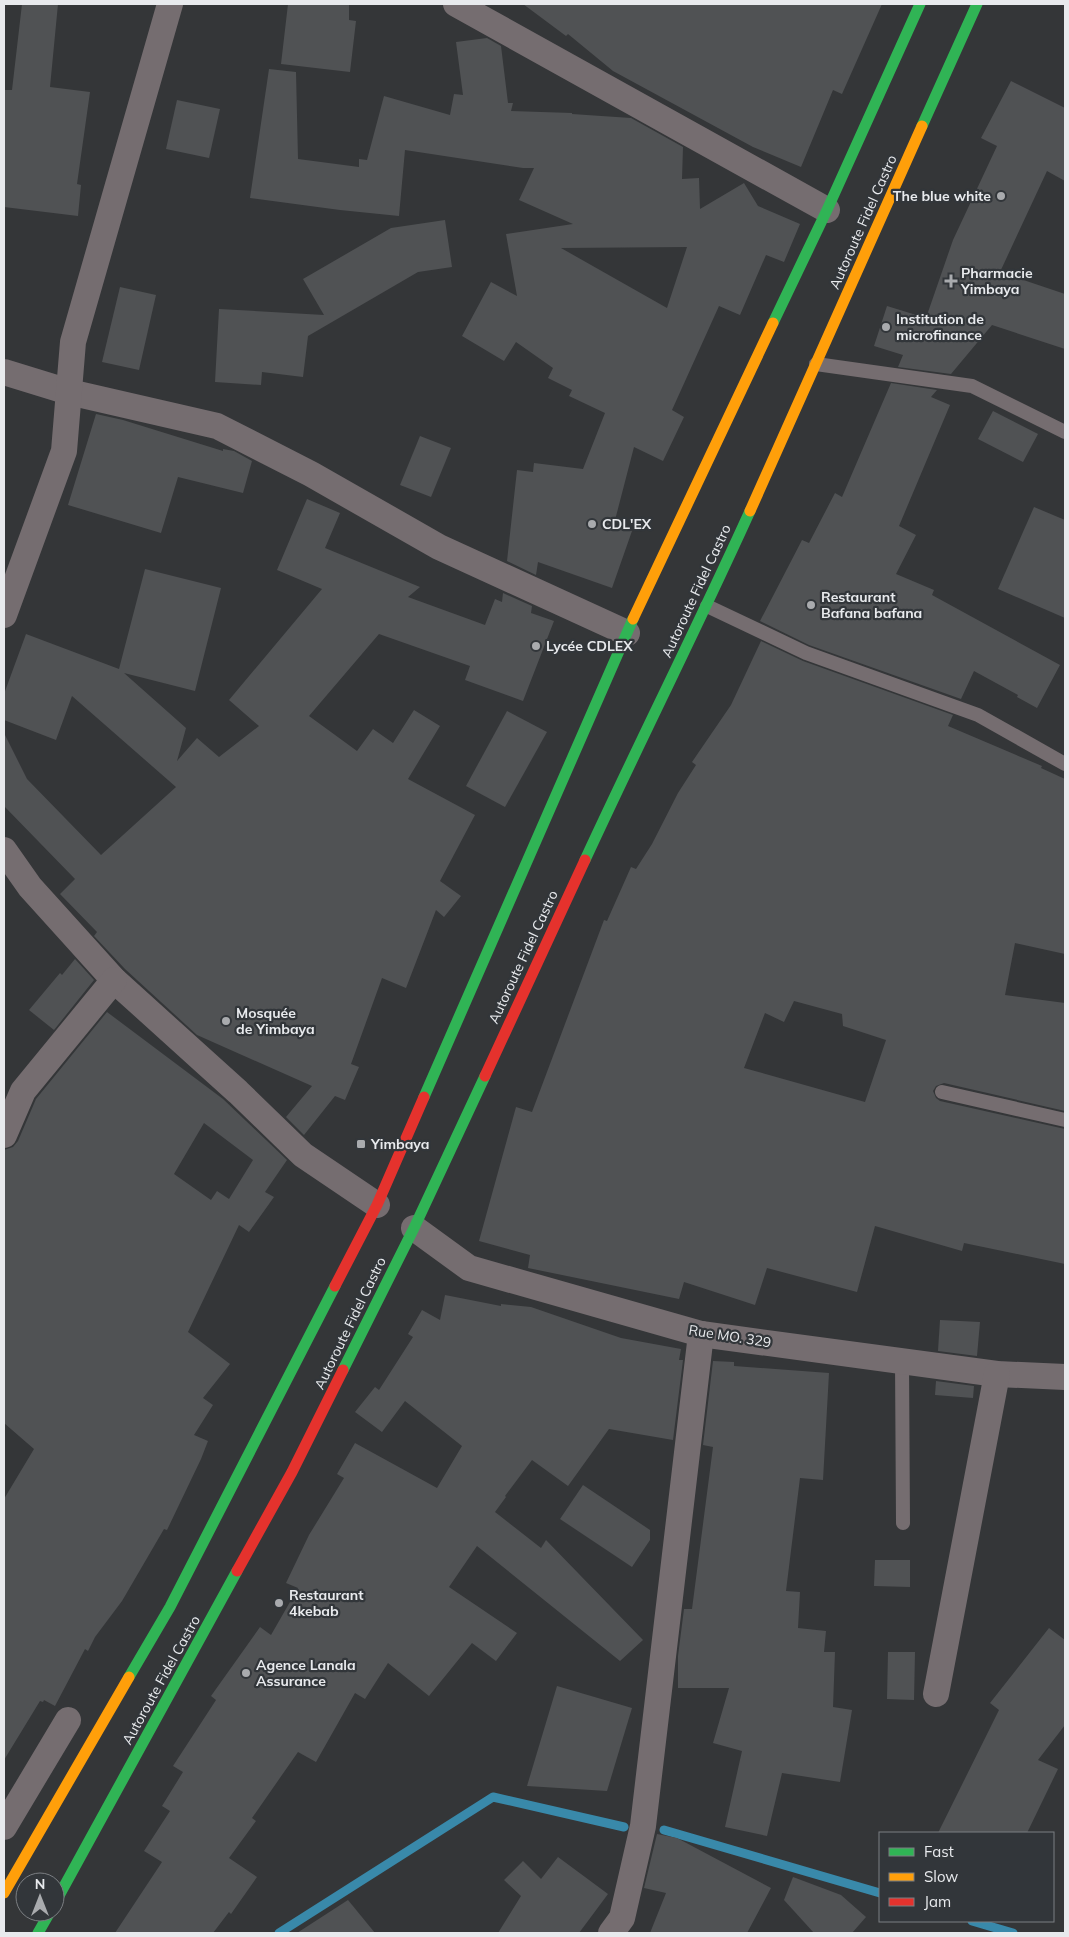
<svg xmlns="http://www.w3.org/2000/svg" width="1069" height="1937" font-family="Mulish,sans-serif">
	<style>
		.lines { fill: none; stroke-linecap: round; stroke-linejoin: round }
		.stream { stroke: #3989aa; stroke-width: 9 }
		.building { fill: #505254; fill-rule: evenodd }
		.lane { stroke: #756d70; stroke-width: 14 }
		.street { stroke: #756d70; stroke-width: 26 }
		.fast { stroke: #30b455; stroke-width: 11 }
		.slow { stroke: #ff9f0a; stroke-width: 11 }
		.jam { stroke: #e5322d; stroke-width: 11 }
		.poi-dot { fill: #a9abae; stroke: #32363a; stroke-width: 2 }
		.labels { text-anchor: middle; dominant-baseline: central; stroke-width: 4.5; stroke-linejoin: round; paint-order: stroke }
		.poi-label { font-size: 14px; font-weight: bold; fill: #e8eaed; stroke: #32363a; text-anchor: start }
		.street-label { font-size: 14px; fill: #e8eaed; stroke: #32363a }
	</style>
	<rect width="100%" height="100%" fill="#343638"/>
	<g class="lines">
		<!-- stream -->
		<g class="stream">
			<path d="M664 1830 880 1893"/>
			<path d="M972 1921 1013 1933"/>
			<path d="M279 1933 493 1797 624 1827"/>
		</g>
	</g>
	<!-- building -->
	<g class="building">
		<path d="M22 4H58L50 87 90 92 77 184 81 185 78 216 4 207V90H12Z"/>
		<path d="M288 4H349V20L356 21 350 72 281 64Z"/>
		<path d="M523 4H882L842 94 833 90 801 167 753 147 613 71 568 34 566 36Z"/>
		<path d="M487 38 501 46 508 103H513L511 111 572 113V114L631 118 683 147 682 179 699 178 700 209 744 183 758 206 800 224 784 262 766 255 740 315 719 306 672 410 684 417 663 461 634 447 614 524 632 531 612 588 538 562 536 575 507 561 517 470 533 472 534 463 583 469 605 413 569 396 572 390 548 378 553 368 516 342 504 361 462 336 491 282 517 296 506 234 573 224 519 200 534 168H523L405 150 399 216 340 210 250 198 269 69 296 72 298 159 359 167V159L367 160 384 96 450 115 454 94 463 95 456 42ZM687 247 667 308 561 248Z"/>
		<path d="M1011 81 1065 108V181L1047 171 1000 272 1065 294V349L992 325 951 374 898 367 903 355 874 346 887 306 926 318 953 240 997 146 981 138Z"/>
		<path d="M177 100 220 109 209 158 166 149Z"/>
		<path d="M445 220 452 267 418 272 308 336 303 377 262 372 261 385 215 382 219 309 324 315 303 279 391 228Z"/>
		<path d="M120 287 156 295 139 370 102 362Z"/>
		<path d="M891 383 937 390 931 397 950 405 899 526 916 535 896 574 934 590 932 595 1060 665 1037 708 1017 697 1018 695 974 671 961 699 809 645 760 621 802 540 809 543 835 493 842 497Z"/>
		<path d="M993 411 1038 434 1023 462 978 439Z"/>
		<path d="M96 414 123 420 223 451V449L234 451 252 461 243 493 178 477 161 533 68 505Z"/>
		<path d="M420 436 451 448 431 497 400 485Z"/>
		<path d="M307 499 340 513 325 548 420 587 408 597 485 625 495 599 502 602 503 593 532 606 531 613 554 621 523 701 465 680 470 666 379 634 309 716 357 751 373 729 393 743 414 710 440 726 408 779 475 815 440 881 461 896 444 917 436 910 406 988 382 978 351 1064 359 1067 345 1100 335 1096 304 1135 286 1117 312 1086 197 1035 125 969 94 936 97 932 60 894 75 879 4 806V733L27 779 101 855 176 787 72 696 56 740 4 720V694L26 634 119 669 145 569 221 588 195 691 124 673 186 728 177 761 197 738 219 757 259 726 229 700 322 589 277 570Z"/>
		<path d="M1034 507 1065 520V618L998 589Z"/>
		<path d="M761 641 803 661 953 715 948 726 1042 766 1041 768 1065 779V954L1015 943 1005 995 1065 1003V1111L944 1083 936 1086 933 1091 936 1098 940 1101 1065 1129V1264L964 1243 962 1251 875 1226 857 1292 767 1268 755 1305 684 1282 679 1299 528 1268 530 1255 479 1241 516 1107 532 1112 604 920 607 921 631 867 636 869 652 844 678 793 696 765 692 762 731 705ZM794 1001 842 1014 843 1026 886 1040 865 1102 744 1068 765 1013 784 1022Z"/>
		<path d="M507 711 547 732 505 807 466 786Z"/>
		<path d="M75 959 94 980 54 1030 29 1010 60 973 62 975Z"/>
		<path d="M107 1012 223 1099 287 1160 265 1192 274 1197 249 1232 239 1225 188 1332 230 1364 203 1398 213 1405 194 1435 208 1441 201 1459 167 1530 164 1529 122 1601 95 1637 88 1651 85 1649 55 1706 44 1700 43 1702 40 1701 4 1760V1499L34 1449 4 1423V1150L13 1147 18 1141 36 1099ZM204 1123 253 1160 229 1199 217 1191 211 1200 174 1174Z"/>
		<path d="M445 1295 501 1306V1304L531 1307 621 1338 681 1349 679 1360H683L673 1440 609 1429 568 1486 532 1460 505 1496 506 1497 495 1512 541 1548 546 1540 643 1640 620 1661 477 1546 449 1587 517 1633 496 1661 472 1643 429 1696 388 1663 365 1699 355 1693 316 1762 298 1752 252 1818 256 1821 229 1858 257 1877 231 1914 229 1912 213 1933H115L162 1862 144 1851 170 1811 162 1806 183 1772 173 1766 216 1700 211 1696 260 1627 271 1635 298 1588 286 1583 309 1535 344 1478 337 1474 355 1443 437 1488 462 1446 405 1401 382 1432 355 1412 375 1387 379 1390 413 1337 408 1334 422 1310 440 1320Z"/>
		<path d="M940 1320 980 1322 977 1356 938 1351Z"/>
		<path d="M713 1361 734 1362V1366L829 1373 823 1480 800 1478 786 1591 800 1592 798 1628 826 1631 824 1652H835L833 1707 852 1710 840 1782 782 1773 767 1836 725 1827 742 1751 713 1743 729 1688H678V1656L684 1609H692L713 1447 703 1445Z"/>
		<path d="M936 1381 974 1386 973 1398 935 1395Z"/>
		<path d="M583 1485 650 1530V1540L632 1567 560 1519Z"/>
		<path d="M875 1560H910V1587L874 1586Z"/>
		<path d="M1049 1628 1065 1640V1725L1038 1760 1058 1769 1027 1833H938L999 1710 990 1703Z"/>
		<path d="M888 1652H915L914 1700 887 1699Z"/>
		<path d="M557 1686 632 1708 607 1791 527 1786Z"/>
		<path d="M657 1834 677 1838 771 1888 747 1933H650L666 1893 644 1888Z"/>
		<path d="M558 1857 608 1894 579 1933H498L521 1896 504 1880 523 1861 541 1879Z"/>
		<path d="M793 1877 841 1895 866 1917 852 1933H814L784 1900Z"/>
		<path d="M348 1900 375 1933H297Z"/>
	</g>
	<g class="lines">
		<!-- lane -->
		<g class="lane">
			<path d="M816 364 972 386 1065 432"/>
			<path d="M707 606 806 653 978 715 1065 764"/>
			<path d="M942 1092 1065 1120"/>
			<path d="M902 1361 903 1523"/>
		</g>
		<!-- street -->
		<g class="street">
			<path d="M456 4 827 210"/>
			<path d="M4 372 69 392 217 426 311 474 439 547 627 633"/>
			<path d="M4 615 64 451 73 342 170 4"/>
			<path d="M4 850 30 887 114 980 238 1092 303 1155 377 1205"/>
			<path d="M4 1135 23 1091 114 980"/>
			<path d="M414 1228 469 1268 701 1334 997 1374 1065 1377"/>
			<path d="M936 1694 997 1374"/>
			<path d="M4 1827 68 1720"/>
			<path d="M611 1933 622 1918 643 1826 701 1334"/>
		</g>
		<!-- fast -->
		<g class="fast">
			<path d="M922 126 977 4"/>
			<path d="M773 323 827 210 920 4"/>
			<path d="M585 860C639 743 697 628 750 511"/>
			<path d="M424 1097 633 619"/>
			<path d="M343 1370 414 1228 485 1076"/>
			<path d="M129 1677 170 1607 335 1286"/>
			<path d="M55 1903 237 1571"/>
			<path d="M38 1933 50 1912"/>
		</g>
		<!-- slow -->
		<g class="slow">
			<path d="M750 511 922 126"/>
			<path d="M633 619 773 323"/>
			<path d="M4 1893 129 1677"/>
		</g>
		<!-- jam -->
		<g class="jam">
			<path d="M485 1076 585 860"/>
			<path d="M335 1286 377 1205 424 1097"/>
			<path d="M237 1571 292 1472 343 1370"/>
		</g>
	</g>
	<!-- markers -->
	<g class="poi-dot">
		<circle cx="1001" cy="196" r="5"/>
		<path d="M948.5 273.5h5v5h5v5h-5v5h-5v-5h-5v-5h5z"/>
		<circle cx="886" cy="327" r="5"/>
		<circle cx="592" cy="524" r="5"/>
		<circle cx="811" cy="605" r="5"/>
		<circle cx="536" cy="646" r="5"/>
		<circle cx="226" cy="1021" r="5"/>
		<rect x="356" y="1139" width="10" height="10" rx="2.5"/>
		<circle cx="279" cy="1603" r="5"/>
		<circle cx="246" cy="1673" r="5"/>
	</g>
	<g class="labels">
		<!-- poi labels -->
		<g class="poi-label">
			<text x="991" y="196" text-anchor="end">The blue white</text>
			<text x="961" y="273">Pharmacie<tspan x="961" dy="16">Yimbaya</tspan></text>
			<text x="896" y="319">Institution de<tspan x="896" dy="16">microfinance</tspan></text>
			<text x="602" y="524">CDL'EX</text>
			<text x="821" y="597">Restaurant<tspan x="821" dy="16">Bafana bafana</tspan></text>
			<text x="546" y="646">Lycée CDLEX</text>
			<text x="236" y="1013">Mosquée<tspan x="236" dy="16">de Yimbaya</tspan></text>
			<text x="371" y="1144">Yimbaya</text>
			<text x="289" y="1595">Restaurant<tspan x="289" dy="16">4kebab</tspan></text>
			<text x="256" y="1665">Agence Lanala<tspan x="256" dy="16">Assurance</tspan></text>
		</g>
		<!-- street labels -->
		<g class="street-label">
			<text transform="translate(863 222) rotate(-66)">Autoroute Fidel Castro</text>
			<text transform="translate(696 591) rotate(-65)">Autoroute Fidel Castro</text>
			<text transform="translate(523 957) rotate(-65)">Autoroute Fidel Castro</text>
			<text transform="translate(350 1323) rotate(-64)">Autoroute Fidel Castro</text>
			<text transform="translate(730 1336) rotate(9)">Rue MO. 329</text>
			<text transform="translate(161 1680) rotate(-61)">Autoroute Fidel Castro</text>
		</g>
	</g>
	<!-- border -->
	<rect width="1069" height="1937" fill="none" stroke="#e8eaed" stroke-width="10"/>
	<!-- legend -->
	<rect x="879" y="1832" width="175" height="90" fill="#32363a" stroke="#7b7e82"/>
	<rect x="889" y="1848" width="25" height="8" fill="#30b455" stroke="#7b7e82"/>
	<text x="924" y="1857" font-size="15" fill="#e8eaed">Fast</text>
	<rect x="889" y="1873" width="25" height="8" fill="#ff9f0a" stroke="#7b7e82"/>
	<text x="924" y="1882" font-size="15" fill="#e8eaed">Slow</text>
	<rect x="889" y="1898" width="25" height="8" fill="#e5322d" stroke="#7b7e82"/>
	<text x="924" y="1907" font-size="15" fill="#e8eaed">Jam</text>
	<!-- north arrow -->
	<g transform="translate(40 1897)"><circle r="24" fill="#32363a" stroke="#7b7e82"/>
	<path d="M0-4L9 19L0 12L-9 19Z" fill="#a9abae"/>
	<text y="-8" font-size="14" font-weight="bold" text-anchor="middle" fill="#e8eaed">N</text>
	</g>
</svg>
